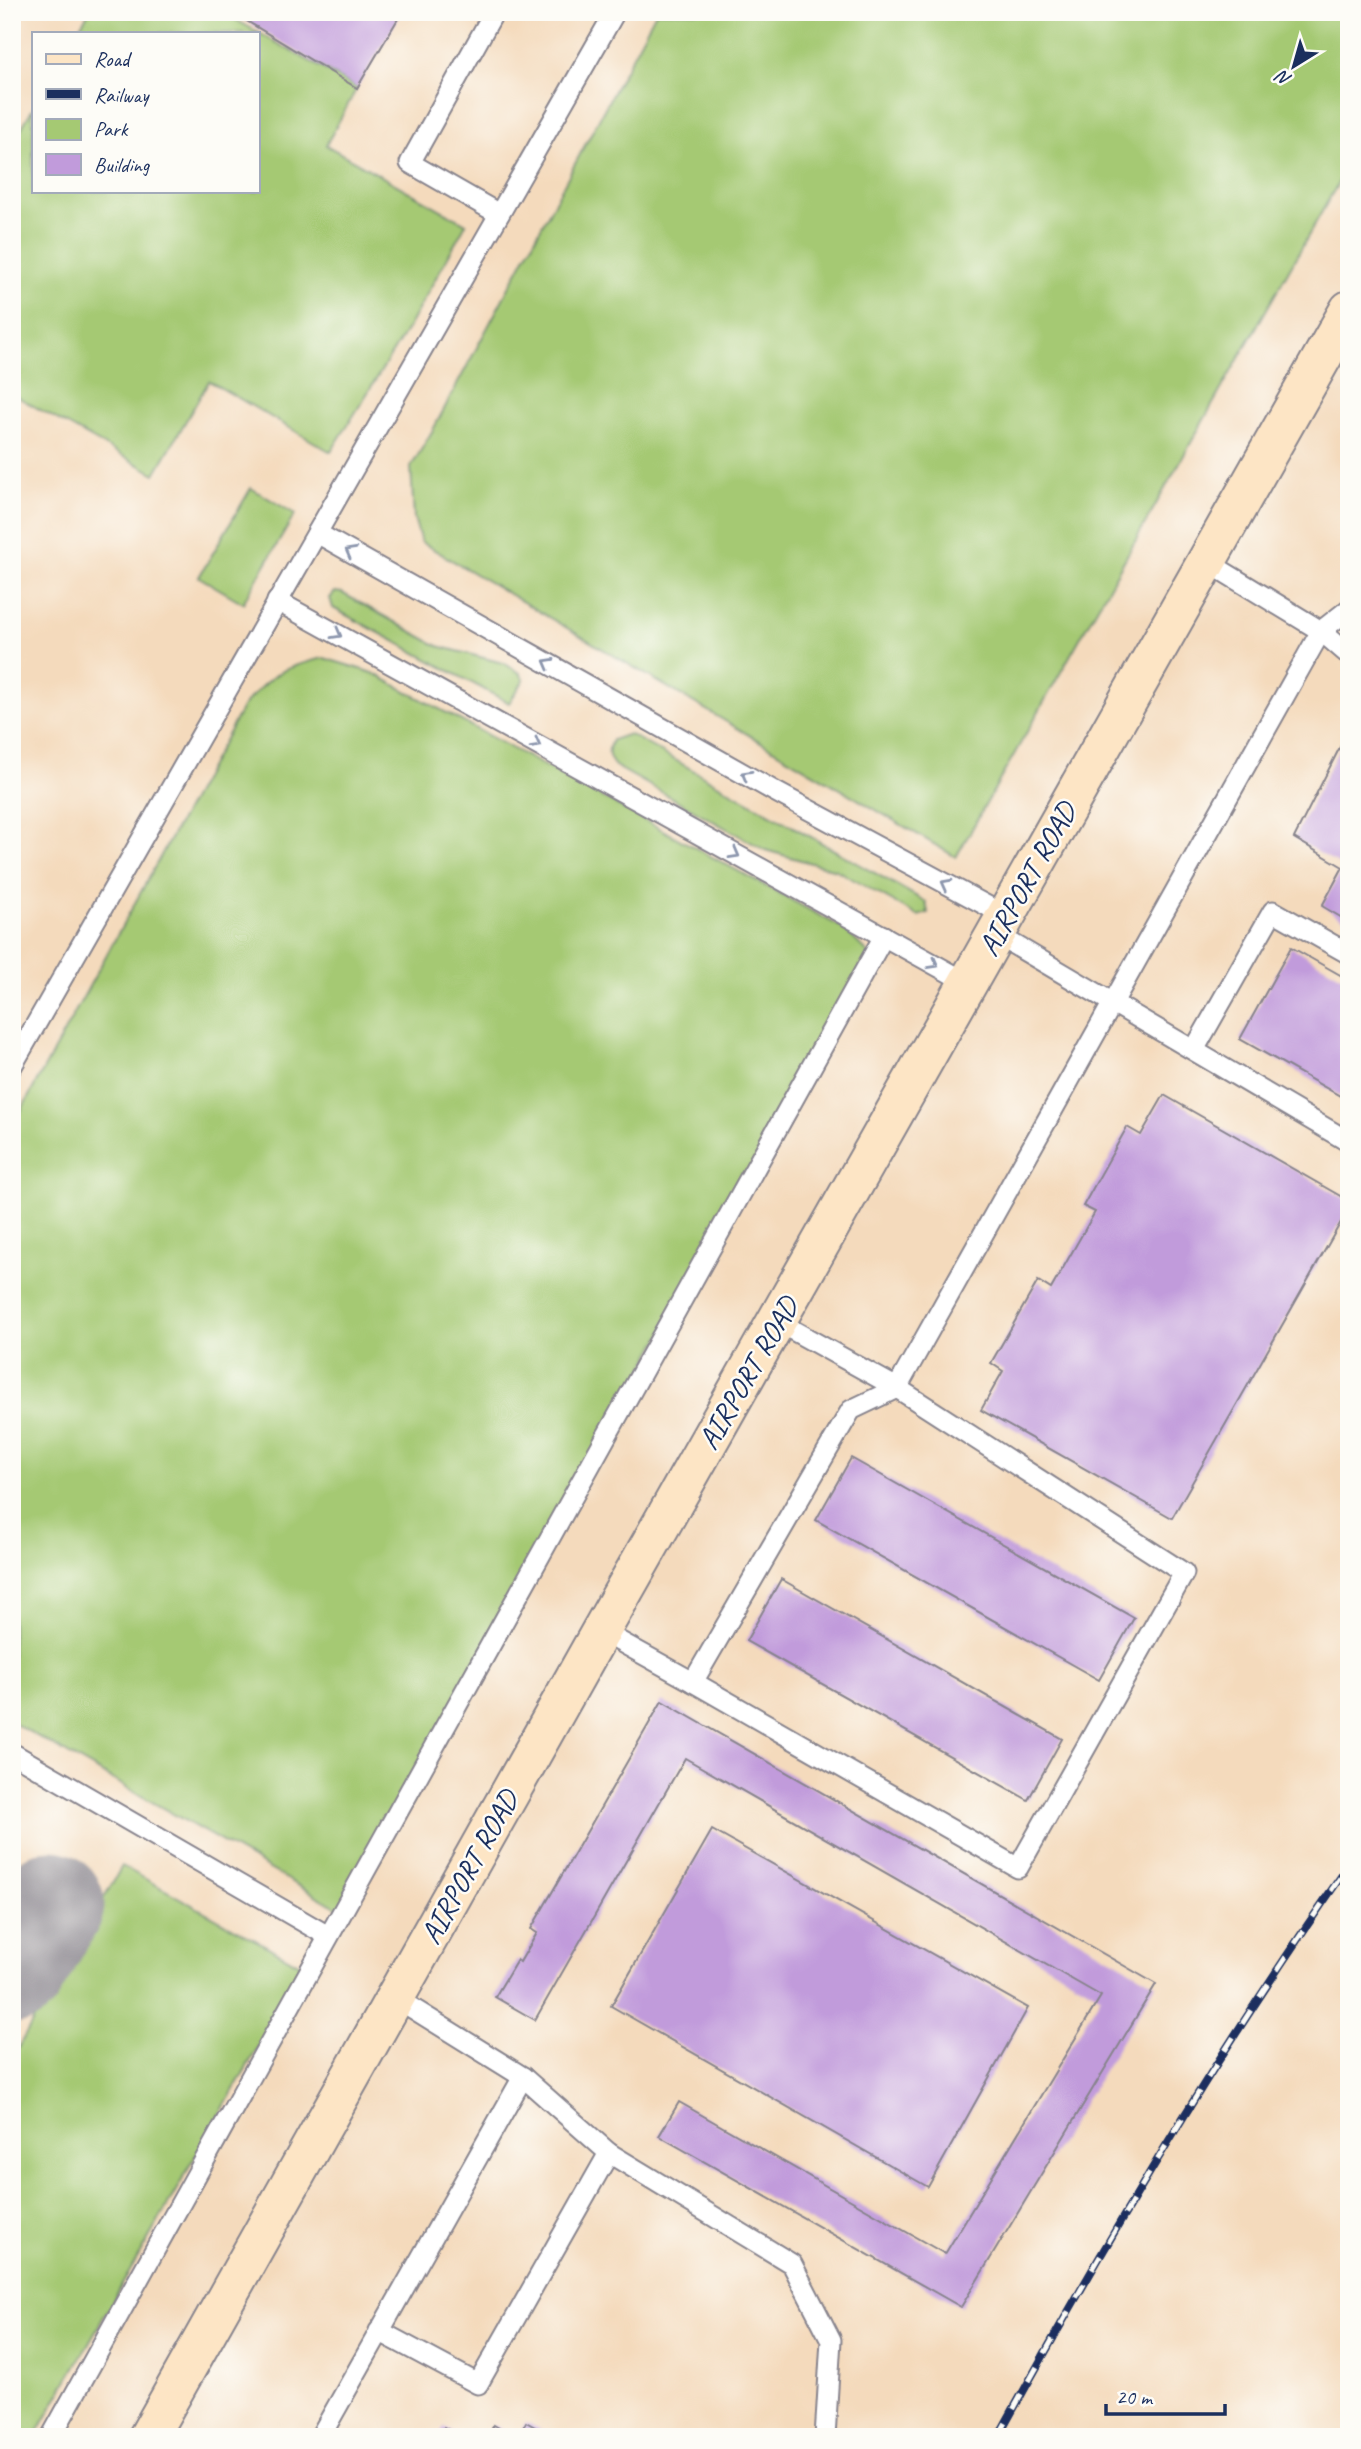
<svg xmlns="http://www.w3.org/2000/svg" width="1361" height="2449" font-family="Caveat,sans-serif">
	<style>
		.green { fill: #a5c973; stroke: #607c68; stroke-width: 2 }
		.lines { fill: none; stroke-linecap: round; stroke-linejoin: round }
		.taxiway { stroke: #88848d; stroke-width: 107 }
		.building { fill: #c19bdb }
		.lane-casing { stroke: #88848d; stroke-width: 23 }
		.secondary-casing { stroke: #88848d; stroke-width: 42 }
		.lane { stroke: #fff; stroke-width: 19 }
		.secondary { stroke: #fde5c5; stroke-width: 38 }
		.rail-casing { stroke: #1b2f5e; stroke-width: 8 }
		.rail { stroke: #fdfcf7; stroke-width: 5; stroke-dasharray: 16; stroke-linecap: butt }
		.oneway { stroke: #8d97ae }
		.labels { text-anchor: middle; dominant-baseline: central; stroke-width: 5; stroke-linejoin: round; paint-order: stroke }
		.street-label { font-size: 30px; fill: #1b2f5e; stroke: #fdfcf7 }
	</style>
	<rect width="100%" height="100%" fill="#fdfcf7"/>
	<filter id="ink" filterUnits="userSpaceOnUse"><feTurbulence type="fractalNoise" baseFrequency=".0143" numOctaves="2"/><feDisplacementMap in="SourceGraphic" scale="14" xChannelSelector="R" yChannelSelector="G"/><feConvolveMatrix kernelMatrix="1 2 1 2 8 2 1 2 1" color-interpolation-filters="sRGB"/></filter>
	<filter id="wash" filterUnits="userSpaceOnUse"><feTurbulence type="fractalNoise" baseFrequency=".00686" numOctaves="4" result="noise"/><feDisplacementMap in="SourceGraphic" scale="28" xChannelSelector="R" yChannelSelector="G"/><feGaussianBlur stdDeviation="1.57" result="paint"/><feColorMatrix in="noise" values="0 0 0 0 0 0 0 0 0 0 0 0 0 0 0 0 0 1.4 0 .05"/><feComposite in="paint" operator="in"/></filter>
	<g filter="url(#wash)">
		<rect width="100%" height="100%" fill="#f4dabc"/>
		<!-- green -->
		<g class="green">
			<path d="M89 12H222L357 88 326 145 466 224 409 326 331 452 209 381 155 474 12 394V144L33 108V191H257V33H76Z"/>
			<path d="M656 12H1349V164L956 857 421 542 414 518 411 467 434 428Z"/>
			<path d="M251 488 295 514 243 603 199 577Z"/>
			<path d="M335 592 342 593 438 646 503 663 520 673 524 680 509 703 333 608 330 598Z"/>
			<path d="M324 658 373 673 843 928 871 956 343 1911 12 1722V1127L243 706C273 673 280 668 324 658Z"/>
			<path d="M629 734 926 902 928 913 918 916 836 870 765 850 615 766C607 757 607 751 612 740Z"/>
			<path d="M122 1866 304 1967 35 2437H12V2058Z"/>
		</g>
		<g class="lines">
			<!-- taxiway -->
			<path class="taxiway" d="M12 1971 51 1904"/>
		</g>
		<g id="blocks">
			<!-- building -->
			<g class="building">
				<path d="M232 12H402L357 88Z"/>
				<path d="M1340 747 1349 752V922L1322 906 1343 867 1294 838Z"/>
				<path d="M1291 947 1349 980V1101L1240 1039Z"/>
				<path d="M1164 1095 1349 1201V1208L1172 1518 981 1410 1003 1371 991 1363 1038 1281 1051 1289 1095 1212 1083 1206 1127 1127 1141 1135Z"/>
				<path d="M851 1458 1134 1618 1099 1680 816 1520Z"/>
				<path d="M781 1579 1062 1739 1028 1800 746 1641Z"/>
				<path d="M662 1701 1156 1984 961 2307 659 2136 679 2102 945 2254 1101 1996 685 1758 535 2020 495 1997 517 1960 520 1962 537 1933 531 1929Z"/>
				<path d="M712 1830 1028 2008 928 2187 611 2006Z"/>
				<path d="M526 2422 553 2437H518Z"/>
				<path d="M494 2425 514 2437H487Z"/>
				<path d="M444 2427 461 2437H438Z"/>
			</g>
		</g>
	</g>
	<g filter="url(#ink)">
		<use href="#blocks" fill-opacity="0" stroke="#88848d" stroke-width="2"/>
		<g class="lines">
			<!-- lane casing -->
			<g class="lane-casing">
				<g id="lane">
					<path d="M494 12 410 163 499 214"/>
					<path d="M317 533 774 791 1006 916"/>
					<path d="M277 601 968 983"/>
					<path d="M1349 609 1321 631 1349 655"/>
					<path d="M996 934 1349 1142"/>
					<path d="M1194 1050 1273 911 1349 954"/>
					<path d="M12 1066 615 12"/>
					<path d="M778 1322 897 1388 1184 1573 1018 1868 693 1682 851 1410 897 1388 1321 631 1206 561"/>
					<path d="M601 1631 693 1682"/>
					<path d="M12 1753 328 1936"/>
					<path d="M396 1998 523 2077 609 2153 792 2264 831 2340 825 2437"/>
					<path d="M379 2331 478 2384 609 2153"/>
					<path d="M51 2437 884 936"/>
					<path d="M320 2437 523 2077"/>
				</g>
			</g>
			<!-- secondary casing -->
			<g class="secondary-casing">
				<path id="secondary" d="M148 2437 601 1631 1349 310"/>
			</g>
			<!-- lane -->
			<use href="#lane" class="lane"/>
			<!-- secondary -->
			<use href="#secondary" class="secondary"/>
			<!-- rail casing -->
			<g class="rail-casing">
				<path id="rail" d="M998 2437C1106 2241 1220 2048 1349 1865"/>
			</g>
			<!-- rail -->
			<use href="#rail" class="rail"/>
		</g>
		<!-- one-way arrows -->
		<defs><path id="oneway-chevron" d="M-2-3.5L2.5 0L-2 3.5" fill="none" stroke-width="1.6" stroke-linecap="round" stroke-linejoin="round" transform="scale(1.75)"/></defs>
		<g class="oneway">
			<use href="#oneway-chevron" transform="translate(350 552) rotate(-151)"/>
			<use href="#oneway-chevron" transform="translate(337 634) rotate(29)"/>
			<use href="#oneway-chevron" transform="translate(548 663) rotate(-151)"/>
			<use href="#oneway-chevron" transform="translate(536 744) rotate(29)"/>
			<use href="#oneway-chevron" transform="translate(746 775) rotate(-151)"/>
			<use href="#oneway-chevron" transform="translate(735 854) rotate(29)"/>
			<use href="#oneway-chevron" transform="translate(946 884) rotate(-152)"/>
			<use href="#oneway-chevron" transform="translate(934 964) rotate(29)"/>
		</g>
	</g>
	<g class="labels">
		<!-- street labels -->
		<g class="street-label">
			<text transform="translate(1027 879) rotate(-61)">AIRPORT ROAD</text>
			<text transform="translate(748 1373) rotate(-60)">AIRPORT ROAD</text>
			<text transform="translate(469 1867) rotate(-61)">AIRPORT ROAD</text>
		</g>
	</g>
	<!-- margin -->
	<rect width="1361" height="2449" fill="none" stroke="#fdfcf7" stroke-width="42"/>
	<!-- legend -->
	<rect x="32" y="32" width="228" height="161" fill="#fdfcf7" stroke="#a3aaba" stroke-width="2"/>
	<rect x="46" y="54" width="35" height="10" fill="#fde5c5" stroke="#a3aaba" stroke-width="2"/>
	<text x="94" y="66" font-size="21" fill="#1b2f5e">Road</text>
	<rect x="46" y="89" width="35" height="10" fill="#1b2f5e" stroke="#a3aaba" stroke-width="2"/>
	<text x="94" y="102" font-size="21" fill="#1b2f5e">Railway</text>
	<rect x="46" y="119" width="35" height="21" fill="#a5c973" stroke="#a3aaba" stroke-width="2"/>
	<text x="94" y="136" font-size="21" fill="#1b2f5e">Park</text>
	<rect x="46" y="154" width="35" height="21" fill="#c19bdb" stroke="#a3aaba" stroke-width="2"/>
	<text x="94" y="172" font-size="21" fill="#1b2f5e">Building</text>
	<!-- north arrow -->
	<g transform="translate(1294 66) rotate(217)" stroke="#fdfcf7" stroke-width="5" paint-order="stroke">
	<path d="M0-5L12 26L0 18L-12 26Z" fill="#1b2f5e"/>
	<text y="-10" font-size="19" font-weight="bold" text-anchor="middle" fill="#1b2f5e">N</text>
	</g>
	<!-- scale -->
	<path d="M1106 2404v10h119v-10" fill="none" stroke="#1b2f5e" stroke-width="3.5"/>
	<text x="1116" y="2404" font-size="21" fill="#1b2f5e" stroke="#fdfcf7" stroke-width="5" paint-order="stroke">20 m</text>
</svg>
